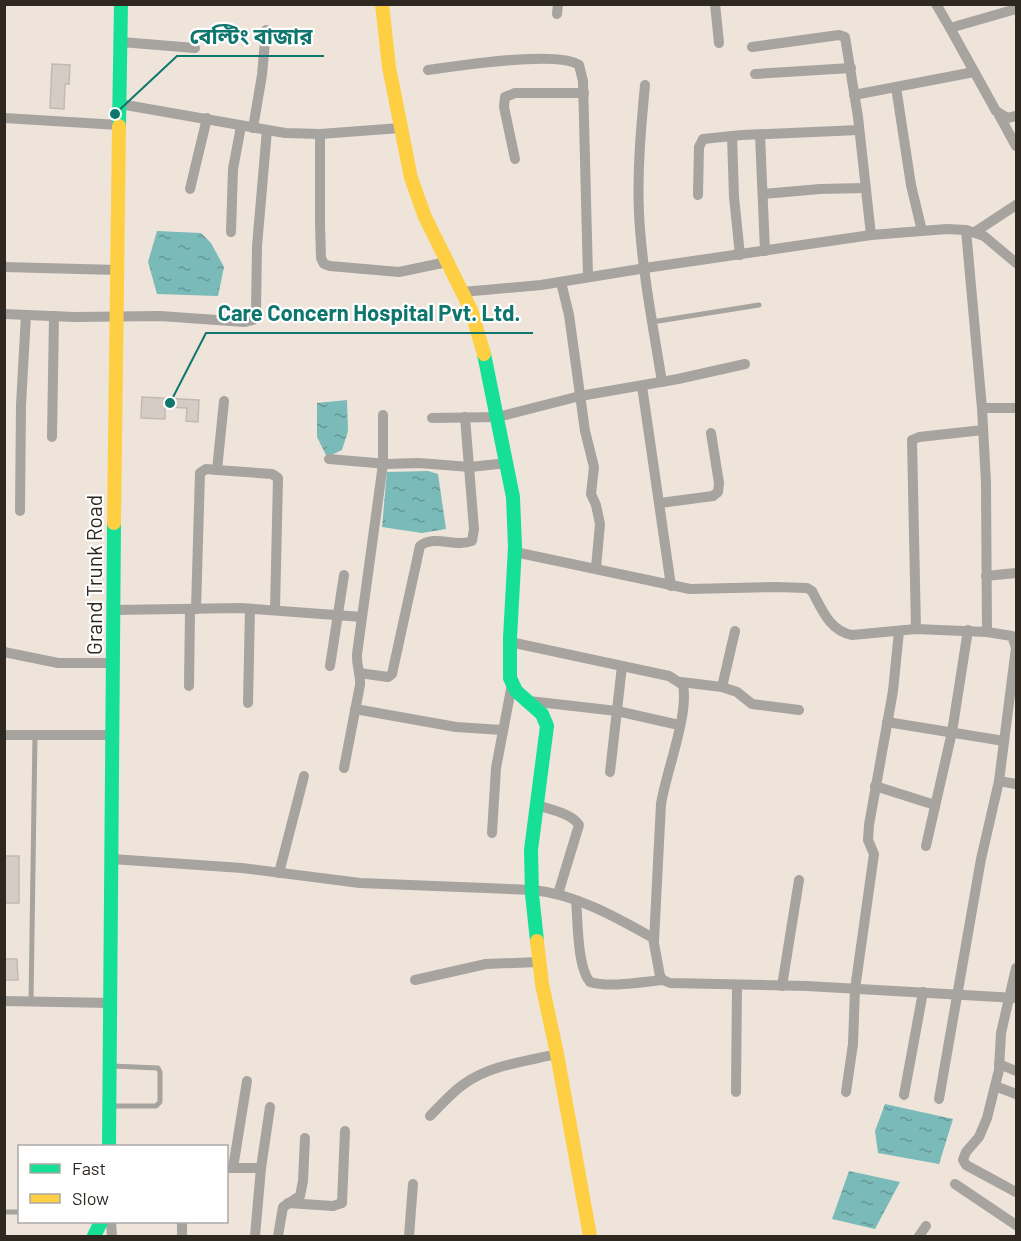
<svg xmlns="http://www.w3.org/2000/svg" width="1021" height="1241" font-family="Barlow,'Noto Sans Bengali',sans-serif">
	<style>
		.water { fill: url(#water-ripples) }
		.building { fill: #d5cdc5; stroke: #c1bab2; stroke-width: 1.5 }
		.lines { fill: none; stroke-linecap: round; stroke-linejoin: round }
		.lane { stroke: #a7a39f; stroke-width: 5 }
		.street { stroke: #a7a39f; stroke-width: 10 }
		.fast { stroke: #16e098; stroke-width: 14 }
		.slow { stroke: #ffcf43; stroke-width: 14 }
		.labels { text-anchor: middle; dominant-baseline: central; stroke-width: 4.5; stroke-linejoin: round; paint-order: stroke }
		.street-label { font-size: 21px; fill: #2e2821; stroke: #fff }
		.leader { fill: none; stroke: #0f766e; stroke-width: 2 }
		.callout-dot { fill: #0f766e; stroke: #fff; stroke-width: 2 }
		.callout-label { font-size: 22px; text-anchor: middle; font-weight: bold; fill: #0f766e; stroke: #fff; stroke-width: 4.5; stroke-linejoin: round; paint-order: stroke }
	</style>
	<defs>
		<pattern id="water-ripples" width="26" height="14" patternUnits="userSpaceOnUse" patternTransform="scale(1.5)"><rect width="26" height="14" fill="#7abab8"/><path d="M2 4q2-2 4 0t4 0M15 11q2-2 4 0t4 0" fill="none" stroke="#649795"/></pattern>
	</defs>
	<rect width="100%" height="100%" fill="#eee4da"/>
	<!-- water -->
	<g class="water">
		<path d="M157 231 201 233 211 243 224 267 218 296 157 294 148 262Z"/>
		<path d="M347 400 348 431 342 450 327 457 317 437V403Z"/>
		<path d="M428 471 438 474 446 529 422 533 382 527 387 472Z"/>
		<path d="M885 1104 953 1119 939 1164 878 1153 875 1131Z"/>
		<path d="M849 1171 900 1182 875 1229 832 1219Z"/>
	</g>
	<!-- building -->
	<g class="building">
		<path d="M52 64 70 65 69 84H65L64 109 50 108Z"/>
		<path d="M142 397 199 400 198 422 186 421 187 408 165 407V419L141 418Z"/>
		<rect x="4" y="856" width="15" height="47"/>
		<path d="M4 959H17L18 980H4Z"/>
	</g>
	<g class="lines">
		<!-- lane -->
		<g class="lane">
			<path d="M652 322 759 305"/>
			<path d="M31 1002 35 735"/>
			<path d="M111 1106H156L160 1102V1072L158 1068 112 1066"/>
			<path d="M4 1212H20"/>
		</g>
		<!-- street -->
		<g class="street">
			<path d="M715 4 719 43"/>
			<path d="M936 4 950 28 1016 9"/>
			<path d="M557 14 558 4"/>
			<path d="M950 28 996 111 1007 118 1016 116"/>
			<path d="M121 42 195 48"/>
			<path d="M752 47 839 35 845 37 858 117 871 235"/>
			<path d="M428 70C457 66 557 50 579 65L583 81 588 277"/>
			<path d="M755 74 851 68"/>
			<path d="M645 85C641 128 637 171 639 214 642 270 653 326 662 382"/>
			<path d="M896 87 911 185 922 231"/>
			<path d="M854 95 974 72"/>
			<path d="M120 104 285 133 320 134 400 128"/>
			<path d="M999 115 1016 146"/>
			<path d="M4 118 119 125"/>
			<path d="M253 128 262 75 266 30"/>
			<path d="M320 134V223L321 258 324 264 330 266 399 272 447 262"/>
			<path d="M760 135 765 251"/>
			<path d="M732 136 734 197 740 255"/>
			<path d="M515 159 504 107 505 97 515 93H584"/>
			<path d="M190 189 207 118"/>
			<path d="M763 194 820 189 865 188"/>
			<path d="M698 195 699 147 703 139 742 135 859 130"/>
			<path d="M966 230 982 408 986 483 987 632"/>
			<path d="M231 232 233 169 241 126"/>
			<path d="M975 232 1016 205"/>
			<path d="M4 267 118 270"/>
			<path d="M561 282 569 315 585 431 594 467 591 494 596 505 600 524 596 568"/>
			<path d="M462 292 541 285 652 267 871 235 947 229 966 230 984 236 1016 263"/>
			<path d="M4 314 75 317 160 316 245 322 253 320 256 311 257 246 267 130"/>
			<path d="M642 386 671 586"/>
			<path d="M224 401 217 470 272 474 278 478 275 610"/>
			<path d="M982 408H1016"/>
			<path d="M432 418 498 417 580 396 678 379 745 364"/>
			<path d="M52 437 54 316"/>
			<path d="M329 459 387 464 419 463 470 467 507 463"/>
			<path d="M660 503 713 496 718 492 719 483 711 433"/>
			<path d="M20 511 21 405 26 315"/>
			<path d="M515 552 690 589 776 587 807 588 812 591C822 610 830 631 852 635L916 629 987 632 1012 636 1016 648 999 781 981 859 939 1099"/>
			<path d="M986 576 1016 573"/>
			<path d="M196 609 200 473 206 469 217 470"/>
			<path d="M114 610 241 608 362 617"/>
			<path d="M916 629 912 440 919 437 983 430"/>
			<path d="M510 642 669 676 683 685C689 715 666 772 661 804L654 941"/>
			<path d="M4 652 58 663H114"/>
			<path d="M330 666 344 575"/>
			<path d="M359 673 388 677 392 674 420 546C434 534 455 548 472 541L474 529 465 417"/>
			<path d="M681 682 722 687 735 631"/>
			<path d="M189 686 190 609"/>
			<path d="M722 687 737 692 752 704 799 710"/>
			<path d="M529 701 617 711 679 725"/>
			<path d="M248 703 250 609"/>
			<path d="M355 709 456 727 502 730"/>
			<path d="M887 722 1004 741"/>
			<path d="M4 735H113"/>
			<path d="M344 768 360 685C361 674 356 665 357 654L383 464V415"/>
			<path d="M610 772 622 666"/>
			<path d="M999 781 1016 784"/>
			<path d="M875 786 935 805"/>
			<path d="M537 805C551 810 571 813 579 825L558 894"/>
			<path d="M492 833 496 768 512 684"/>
			<path d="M926 846 952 732 968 630"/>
			<path d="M112 859 242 868 360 883 533 890C575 894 616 917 653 938L660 976 663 980 670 983 807 986 1016 998"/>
			<path d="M279 873 304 776"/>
			<path d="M576 901C578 920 577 967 590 982 609 988 642 982 663 980"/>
			<path d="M1016 968 1001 1033 999 1070 987 1118 979 1137 966 1152 963 1160 966 1165 1016 1192"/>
			<path d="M415 980 486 964 538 962"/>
			<path d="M782 986 799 880"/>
			<path d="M4 1001 111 1003"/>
			<path d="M999 1064 1016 1071"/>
			<path d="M995 1086 1016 1094"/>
			<path d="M736 1092 737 985"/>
			<path d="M846 1092 853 1044 855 989 874 854 868 840 869 825 893 691 899 631"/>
			<path d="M904 1095 923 992"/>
			<path d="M430 1116C441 1105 452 1092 464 1084 490 1065 527 1061 557 1054"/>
			<path d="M228 1168H261"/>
			<path d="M233 1168 247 1081"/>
			<path d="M955 1184 1016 1225"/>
			<path d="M288 1203 333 1206 342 1203 345 1131"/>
			<path d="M111 1222 112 1236"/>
			<path d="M182 1236V1222"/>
			<path d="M255 1236 261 1168 270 1107"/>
			<path d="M278 1236 283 1207 300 1196 303 1181 305 1138"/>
			<path d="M409 1236 413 1184"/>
			<path d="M919 1236 926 1226"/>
		</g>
		<!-- fast -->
		<g class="fast">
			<path d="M119 126 121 4"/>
			<path d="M484 354 513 497 515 547 510 638V678L516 691 542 714 547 726 531 850 532 894 537 941"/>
			<path d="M109 1146 114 523"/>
			<path d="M94 1236 101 1222"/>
		</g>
		<!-- slow -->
		<g class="slow">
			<path d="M382 4 389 67 411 178 425 217 471 310 484 354"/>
			<path d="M114 523 119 126"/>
			<path d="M537 941 542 984 557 1054 590 1236"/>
		</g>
	</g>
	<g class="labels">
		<!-- street labels -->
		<g class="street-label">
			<text transform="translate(93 575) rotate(-90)">Grand Trunk Road</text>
		</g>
	</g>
	<!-- callouts -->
	<path class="leader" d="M115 114L177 56H324M170 403L206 333H533"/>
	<g class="callout-dot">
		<circle cx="115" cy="114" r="6"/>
		<circle cx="170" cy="403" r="6"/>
	</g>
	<g class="callout-label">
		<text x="251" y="44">বেল্টিং বাজার</text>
		<text x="369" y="321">Care Concern Hospital Pvt. Ltd.</text>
	</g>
	<!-- border -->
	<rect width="1021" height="1241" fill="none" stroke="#2e2821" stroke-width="12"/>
	<!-- legend -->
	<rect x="18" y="1145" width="210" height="78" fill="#ffffff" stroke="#aba9a6" stroke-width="1.5"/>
	<rect x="30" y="1164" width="30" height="9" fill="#16e098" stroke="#aba9a6" stroke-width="1.5"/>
	<text x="72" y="1175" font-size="18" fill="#2e2821">Fast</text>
	<rect x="30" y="1194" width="30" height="9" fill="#ffcf43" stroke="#aba9a6" stroke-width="1.5"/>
	<text x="72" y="1205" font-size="18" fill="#2e2821">Slow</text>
</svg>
